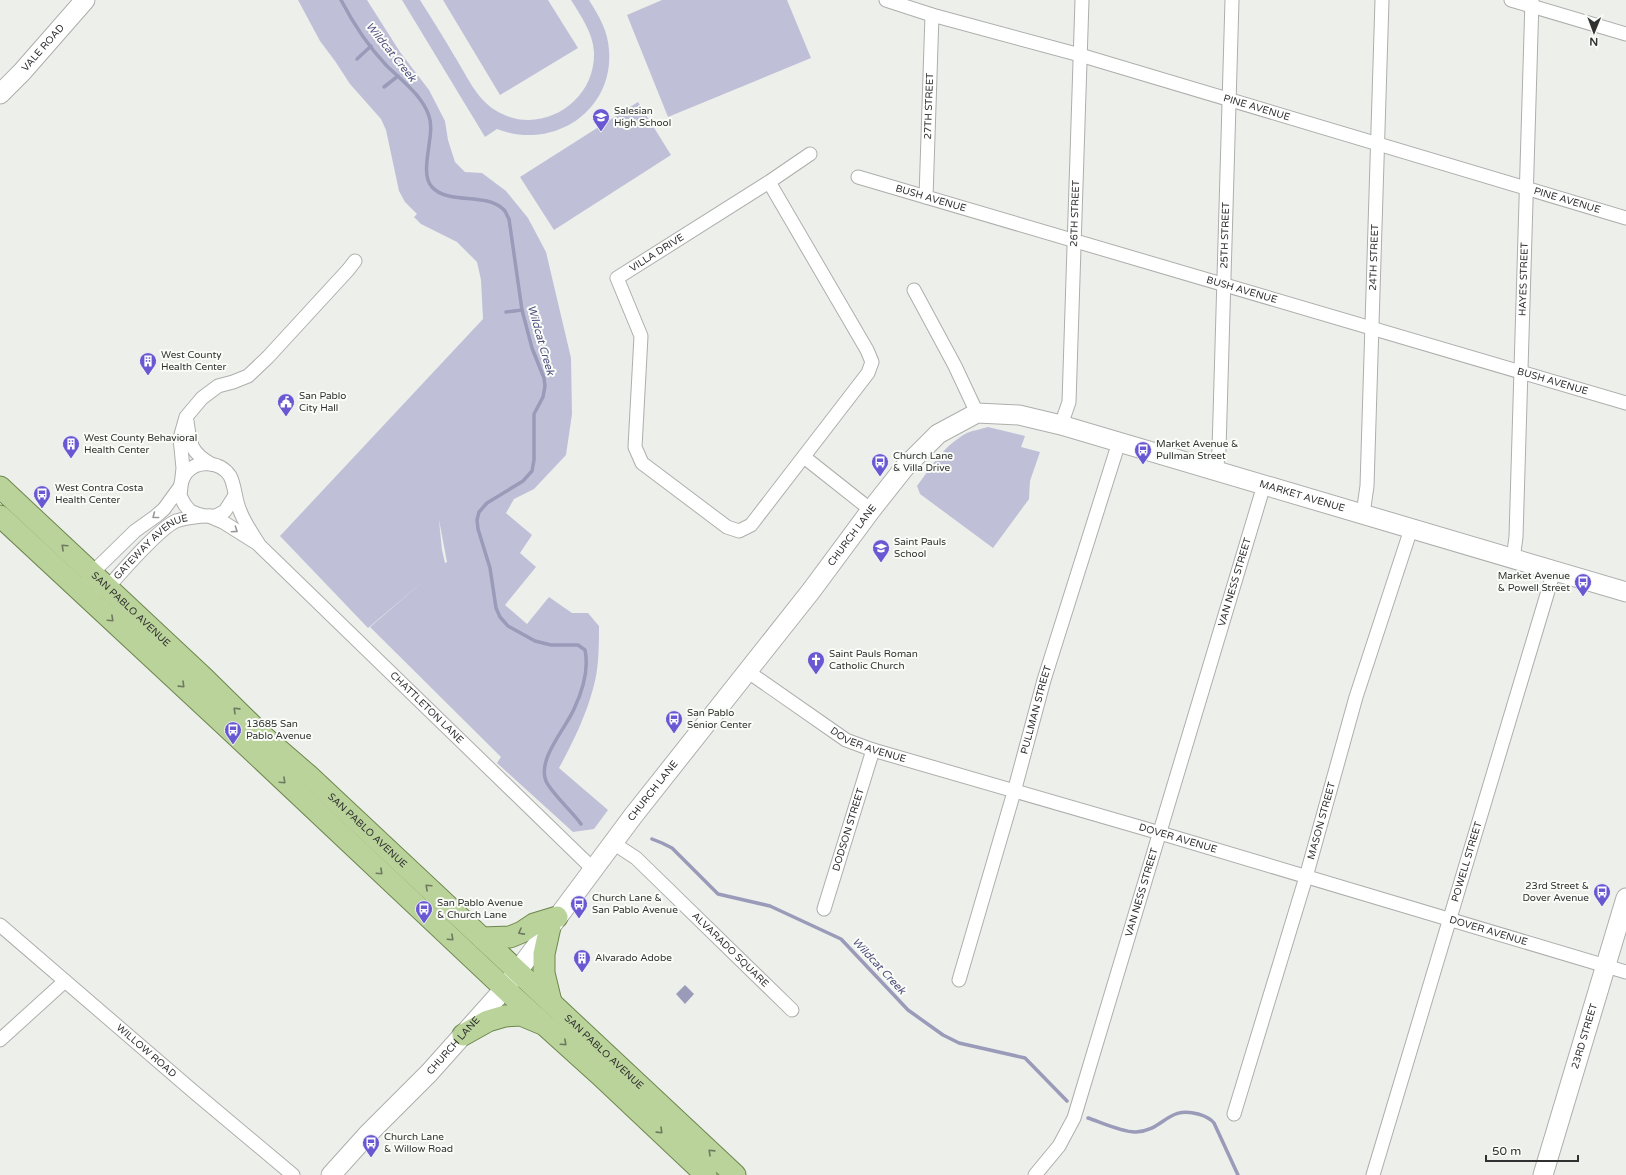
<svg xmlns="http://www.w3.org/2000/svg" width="1626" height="1175" font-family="'Varela Round',sans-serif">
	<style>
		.green { fill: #bfc0d8; fill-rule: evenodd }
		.water { fill: #9a9ab9 }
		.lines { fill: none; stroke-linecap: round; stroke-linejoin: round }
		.stream { stroke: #9a9ab9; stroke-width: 3.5 }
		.street-casing { stroke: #adafac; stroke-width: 15 }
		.secondary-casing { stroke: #adafac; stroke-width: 21 }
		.primary-casing { stroke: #6c874b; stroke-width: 23 }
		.street { stroke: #fff; stroke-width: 13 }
		.secondary { stroke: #fff; stroke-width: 19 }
		.primary { stroke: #bad39b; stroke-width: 21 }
		.oneway { stroke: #989898 }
		.oneway2 { stroke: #6e7a60 }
		.labels { text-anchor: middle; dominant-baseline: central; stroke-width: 4; stroke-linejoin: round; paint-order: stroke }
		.street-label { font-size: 10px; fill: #303130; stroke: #fafcf8 }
		.poi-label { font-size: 10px; fill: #303130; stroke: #fafcf8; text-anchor: start }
		.water-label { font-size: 11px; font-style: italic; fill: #52507f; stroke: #fafcf8 }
	</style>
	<rect width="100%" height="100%" fill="#edefeb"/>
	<!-- green -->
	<g class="green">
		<path d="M298 0H367L400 52 429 90 445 121 448 140 455 162 465 172 482 173 506 191 528 218 546 252 571 358 572 414 566 455 534 489 514 499 506 513 532 535 520 553 536 567 505 605 527 624 549 597 572 613H588L599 626C599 646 599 669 593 689 585 718 573 742 559 768L608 810 594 829 573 832 497 763 501 757 370 627 426 579 368 628 280 536 483 319 481 280 477 262 457 242 421 224 414 217 417 214 405 202 399 191 386 130 381 119 350 84 335 61 320 41ZM439 520 447 562 445 563 442 550Z"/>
		<path d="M402 0H420C432 19 444 38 455 57 467 76 476 98 495 110 539 138 596 103 594 52 593 33 581 16 571 0H589C599 16 608 31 609 50 614 111 553 151 497 129L485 137Z"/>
		<path d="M443 0H548L578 48 500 95Z"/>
		<path d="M662 0H787L811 58 668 117 627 15Z"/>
		<path d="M638 102 671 155 554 230 520 177Z"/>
		<path d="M988 427 1025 436 1021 447 1040 452 1030 481 1029 499 993 548 920 494 917 486C932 466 944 445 967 433 974 430 982 429 988 427Z"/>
	</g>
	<!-- water -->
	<path class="water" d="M685 985 694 994 685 1004 676 994Z"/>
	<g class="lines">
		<!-- stream -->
		<g class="stream">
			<path d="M341 0C353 23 368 46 386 65 401 80 422 95 429 116 436 135 418 172 432 187 448 205 485 192 503 209 506 211 507 216 509 219L522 310 532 348 544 378 545 386 543 397 534 414V460L532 471 523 481 487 503 479 512 477 520 478 529 490 568 496 608 500 617 508 626 535 641 551 645H578L585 650C589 669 582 692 574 709 566 728 537 759 546 781 552 794 572 811 581 824"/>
			<path d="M357 59 371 46"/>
			<path d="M384 87 398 76"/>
			<path d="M506 312 522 310"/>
			<path d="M652 839 662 843 672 848 718 894 770 906 841 939 908 1010 943 1035 959 1043 1025 1058 1067 1101"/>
			<path d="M1088 1118C1100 1122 1124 1133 1136 1132 1163 1131 1168 1105 1198 1114 1204 1116 1209 1117 1214 1123L1238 1175"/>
		</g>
		<!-- street casing -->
		<g class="street-casing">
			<g id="street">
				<path id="s1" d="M886 0 932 15 1080 55 1626 218"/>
				<path d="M1511 0 1626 34"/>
				<path id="s2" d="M858 177 1626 403"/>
				<path id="s3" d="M769 182 867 350 872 362 868 373 751 525 739 531 727 527 642 463 635 447 641 336 617 278 769 182 810 154"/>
				<path id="s4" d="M926 197 932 15"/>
				<path d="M914 290 955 366 977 413"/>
				<path d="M187 421C190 443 190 452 211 464"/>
				<path id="s5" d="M1061 425 1069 402 1082 0"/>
				<path d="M804 457 871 510"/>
				<path id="s6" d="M1216 471 1219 450 1232 0"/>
				<path id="s7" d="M181 483C183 479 184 475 187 472 198 459 221 462 230 476 235 485 235 500 240 511 245 524 253 535 260 546L593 869"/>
				<path d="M234 497 225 511 216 516H205L197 514 190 511 185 505 180 496 183 468 180 438 186 417 202 398 218 386 233 382 248 376 268 357 348 270 355 261"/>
				<path id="s8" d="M1363 514 1367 486 1382 0"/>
				<path d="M209 516 223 522 258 544"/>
				<path id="s9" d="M1513 559 1516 537 1532 0"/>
				<path d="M89 579 92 573 135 531 156 516 164 509 180 487"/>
				<path id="s10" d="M101 589 107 588C122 572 158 529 176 521 185 518 195 517 204 516"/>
				<path id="s11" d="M747 671 846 740 873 750 1160 833 1626 972"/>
				<path id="s12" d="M613 843 636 858 792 1010"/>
				<path id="s13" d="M824 909 873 750"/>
				<path id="s14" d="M0 925 194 1092 293 1175"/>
				<path id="s15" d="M959 980 1014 792 1044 680 1119 442"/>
				<path d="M0 1040 65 981"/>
				<path id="s16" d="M1234 1114 1306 877 1356 697 1411 529"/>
				<path id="s17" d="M1035 1175 1059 1146 1074 1118 1264 485"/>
				<path id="s18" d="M1373 1175 1554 571"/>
			</g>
		</g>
		<!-- secondary casing -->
		<g class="secondary-casing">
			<g id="secondary">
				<path id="s19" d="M0 94 22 72 85 0"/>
				<path id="s20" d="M331 1175 367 1135 429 1073 505 988 633 816 811 591 871 510 905 467 938 434 977 413 1019 415 1061 425 1626 592"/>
				<path id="s21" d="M1543 1175 1626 898"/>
			</g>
		</g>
		<!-- primary casing -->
		<g class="primary-casing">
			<g id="primary">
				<path id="s22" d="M0 487 205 679 264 737 308 775 735 1175"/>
				<path d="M0 516 227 727 518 1001 601 1076 706 1175"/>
				<path d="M550 927 544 954V973L551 1002"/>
				<path d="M482 938 510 937 522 932 534 924 557 917"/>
				<path d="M463 1035 488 1021 505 1016 521 1015 540 1023"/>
			</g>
		</g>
		<!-- street -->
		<use href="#street" class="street"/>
		<!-- secondary -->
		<use href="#secondary" class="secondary"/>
		<!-- primary -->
		<use href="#primary" class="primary"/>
	</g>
	<!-- one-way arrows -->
	<defs><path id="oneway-chevron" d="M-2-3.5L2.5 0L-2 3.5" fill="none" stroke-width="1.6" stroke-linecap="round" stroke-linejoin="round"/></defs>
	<g class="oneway">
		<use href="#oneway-chevron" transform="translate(155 516) rotate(142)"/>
		<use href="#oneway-chevron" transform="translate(235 530) rotate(34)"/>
	</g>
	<g class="oneway2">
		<use href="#oneway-chevron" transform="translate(64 547) rotate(-137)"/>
		<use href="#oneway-chevron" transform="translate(111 619) rotate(43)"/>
		<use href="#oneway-chevron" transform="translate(182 685) rotate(44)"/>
		<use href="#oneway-chevron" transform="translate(236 710) rotate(-136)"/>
		<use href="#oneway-chevron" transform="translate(283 781) rotate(43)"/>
		<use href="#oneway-chevron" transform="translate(380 872) rotate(43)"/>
		<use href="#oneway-chevron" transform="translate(428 887) rotate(-137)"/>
		<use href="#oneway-chevron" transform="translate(521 932) rotate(152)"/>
		<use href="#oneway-chevron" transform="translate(451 938) rotate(43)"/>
		<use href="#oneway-chevron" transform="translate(564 1043) rotate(42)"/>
		<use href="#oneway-chevron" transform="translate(660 1131) rotate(44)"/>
		<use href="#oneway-chevron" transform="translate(711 1152) rotate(-136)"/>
	</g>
	<!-- icons -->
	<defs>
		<g id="school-pin" transform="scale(0.9)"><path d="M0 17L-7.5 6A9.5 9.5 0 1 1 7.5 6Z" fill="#6858d2" stroke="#fafcf8"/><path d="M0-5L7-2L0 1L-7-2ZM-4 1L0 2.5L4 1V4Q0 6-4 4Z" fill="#fff"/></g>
		<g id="building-pin" transform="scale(0.9)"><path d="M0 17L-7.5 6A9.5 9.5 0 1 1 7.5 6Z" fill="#6858d2" stroke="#fafcf8"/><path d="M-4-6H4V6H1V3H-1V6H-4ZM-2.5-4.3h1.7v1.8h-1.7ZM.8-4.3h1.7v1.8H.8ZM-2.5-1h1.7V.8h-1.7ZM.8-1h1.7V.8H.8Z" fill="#fff"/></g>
		<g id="civic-pin" transform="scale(0.9)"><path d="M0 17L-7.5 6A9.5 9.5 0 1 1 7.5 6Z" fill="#6858d2" stroke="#fafcf8"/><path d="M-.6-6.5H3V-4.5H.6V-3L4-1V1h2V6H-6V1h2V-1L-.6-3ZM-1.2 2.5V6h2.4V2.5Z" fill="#fff"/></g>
		<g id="bus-pin" transform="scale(0.9)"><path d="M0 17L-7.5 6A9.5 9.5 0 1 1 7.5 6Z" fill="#6858d2" stroke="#fafcf8"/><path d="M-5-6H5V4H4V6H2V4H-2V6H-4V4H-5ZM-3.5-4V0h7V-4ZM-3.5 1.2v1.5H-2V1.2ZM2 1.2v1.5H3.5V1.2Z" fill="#fff"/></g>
		<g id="church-pin" transform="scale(0.9)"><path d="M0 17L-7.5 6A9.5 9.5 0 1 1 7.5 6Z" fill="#6858d2" stroke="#fafcf8"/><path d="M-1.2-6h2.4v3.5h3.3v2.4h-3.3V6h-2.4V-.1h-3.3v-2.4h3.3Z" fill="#fff"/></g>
	</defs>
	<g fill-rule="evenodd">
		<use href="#school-pin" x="601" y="117"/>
		<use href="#building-pin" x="148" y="361"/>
		<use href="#civic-pin" x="286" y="402"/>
		<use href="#building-pin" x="71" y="444"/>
		<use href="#bus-pin" x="1143" y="450"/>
		<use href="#bus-pin" x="880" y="462"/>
		<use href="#bus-pin" x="42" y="494"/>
		<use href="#school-pin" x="881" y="548"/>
		<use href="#bus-pin" x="1583" y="582"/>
		<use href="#church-pin" x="816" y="660"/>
		<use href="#bus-pin" x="674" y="719"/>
		<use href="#bus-pin" x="233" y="730"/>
		<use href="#bus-pin" x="1602" y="892"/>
		<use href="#bus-pin" x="579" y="904"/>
		<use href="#bus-pin" x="424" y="909"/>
		<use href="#building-pin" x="582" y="958"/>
		<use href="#bus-pin" x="371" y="1143"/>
	</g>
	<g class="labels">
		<!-- street labels -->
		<g class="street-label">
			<text stroke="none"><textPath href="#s19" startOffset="63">VALE ROAD</textPath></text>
			<text stroke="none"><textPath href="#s4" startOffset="91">27TH STREET</textPath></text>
			<text stroke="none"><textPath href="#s1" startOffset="386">PINE AVENUE</textPath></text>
			<text stroke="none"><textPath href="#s2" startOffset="76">BUSH AVENUE</textPath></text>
			<text stroke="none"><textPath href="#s1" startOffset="710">PINE AVENUE</textPath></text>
			<text stroke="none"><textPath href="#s5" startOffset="213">26TH STREET</textPath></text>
			<text stroke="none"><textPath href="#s6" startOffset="236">25TH STREET</textPath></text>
			<text stroke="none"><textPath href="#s3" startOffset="782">VILLA DRIVE</textPath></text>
			<text stroke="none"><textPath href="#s8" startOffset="257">24TH STREET</textPath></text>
			<text stroke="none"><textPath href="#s9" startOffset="280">HAYES STREET</textPath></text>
			<text stroke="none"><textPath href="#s2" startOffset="400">BUSH AVENUE</textPath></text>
			<text stroke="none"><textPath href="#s2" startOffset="724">BUSH AVENUE</textPath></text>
			<text stroke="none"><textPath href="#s20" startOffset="1340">MARKET AVENUE</textPath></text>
			<text stroke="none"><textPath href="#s20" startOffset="826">CHURCH LANE</textPath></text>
			<text stroke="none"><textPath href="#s10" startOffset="67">GATEWAY AVENUE</textPath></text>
			<text stroke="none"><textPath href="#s17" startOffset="629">VAN NESS STREET</textPath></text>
			<text stroke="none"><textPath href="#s22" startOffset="179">SAN PABLO AVENUE</textPath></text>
			<text stroke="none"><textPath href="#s7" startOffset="371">CHATTLETON LANE</textPath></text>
			<text stroke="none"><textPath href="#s15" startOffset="281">PULLMAN STREET</textPath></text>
			<text stroke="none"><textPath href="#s11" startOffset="143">DOVER AVENUE</textPath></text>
			<text stroke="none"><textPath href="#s20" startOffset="502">CHURCH LANE</textPath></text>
			<text stroke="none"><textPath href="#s16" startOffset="306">MASON STREET</textPath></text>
			<text stroke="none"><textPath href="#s13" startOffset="83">DODSON STREET</textPath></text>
			<text stroke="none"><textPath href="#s22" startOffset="503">SAN PABLO AVENUE</textPath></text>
			<text stroke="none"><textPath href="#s11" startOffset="467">DOVER AVENUE</textPath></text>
			<text stroke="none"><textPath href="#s18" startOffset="327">POWELL STREET</textPath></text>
			<text stroke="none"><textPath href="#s17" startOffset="305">VAN NESS STREET</textPath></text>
			<text stroke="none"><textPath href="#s11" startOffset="791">DOVER AVENUE</textPath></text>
			<text stroke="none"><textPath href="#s12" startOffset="159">ALVARADO SQUARE</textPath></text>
			<text stroke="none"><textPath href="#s21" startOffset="145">23RD STREET</textPath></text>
			<text stroke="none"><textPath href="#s20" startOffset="178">CHURCH LANE</textPath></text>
			<text stroke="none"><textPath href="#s14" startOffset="193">WILLOW ROAD</textPath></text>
			<text stroke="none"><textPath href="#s22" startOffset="827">SAN PABLO AVENUE</textPath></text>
		</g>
		<!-- poi labels -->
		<g class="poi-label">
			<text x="614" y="111">Salesian<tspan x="614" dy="12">High School</tspan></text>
			<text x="161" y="355">West County<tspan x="161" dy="12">Health Center</tspan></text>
			<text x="299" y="396">San Pablo<tspan x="299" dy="12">City Hall</tspan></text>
			<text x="84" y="438">West County Behavioral<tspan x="84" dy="12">Health Center</tspan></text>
			<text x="1156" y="444">Market Avenue &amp;<tspan x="1156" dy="12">Pullman Street</tspan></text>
			<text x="893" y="456">Church Lane<tspan x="893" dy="12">&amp; Villa Drive</tspan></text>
			<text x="55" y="488">West Contra Costa<tspan x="55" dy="12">Health Center</tspan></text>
			<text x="894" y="542">Saint Pauls<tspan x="894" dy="12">School</tspan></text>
			<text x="1570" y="576" text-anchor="end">Market Avenue<tspan x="1570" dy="12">&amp; Powell Street</tspan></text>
			<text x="829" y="654">Saint Pauls Roman<tspan x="829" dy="12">Catholic Church</tspan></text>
			<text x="687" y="713">San Pablo<tspan x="687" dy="12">Senior Center</tspan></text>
			<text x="246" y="724">13685 San<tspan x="246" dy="12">Pablo Avenue</tspan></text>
			<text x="1589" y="886" text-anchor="end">23rd Street &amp;<tspan x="1589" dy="12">Dover Avenue</tspan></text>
			<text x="592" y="898">Church Lane &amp;<tspan x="592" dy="12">San Pablo Avenue</tspan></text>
			<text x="437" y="903">San Pablo Avenue<tspan x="437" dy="12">&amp; Church Lane</tspan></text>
			<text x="595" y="958">Alvarado Adobe</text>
			<text x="384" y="1137">Church Lane<tspan x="384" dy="12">&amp; Willow Road</tspan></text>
		</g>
		<!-- water labels -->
		<g class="water-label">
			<text transform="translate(391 52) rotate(51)">Wildcat Creek</text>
			<text transform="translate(541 340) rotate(74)">Wildcat Creek</text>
			<text transform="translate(879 966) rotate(47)">Wildcat Creek</text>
		</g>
	</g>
	<!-- north arrow -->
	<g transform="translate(1594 32) rotate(181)" stroke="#fafcf8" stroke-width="3" paint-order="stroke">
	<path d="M0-3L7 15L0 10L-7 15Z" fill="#303130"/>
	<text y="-6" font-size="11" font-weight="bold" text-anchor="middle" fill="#303130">N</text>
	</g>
	<!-- scale -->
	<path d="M1486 1155v6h92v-6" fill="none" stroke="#303130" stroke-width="2"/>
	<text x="1492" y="1155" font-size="12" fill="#303130" stroke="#fafcf8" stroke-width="3" paint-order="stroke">50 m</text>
</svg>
